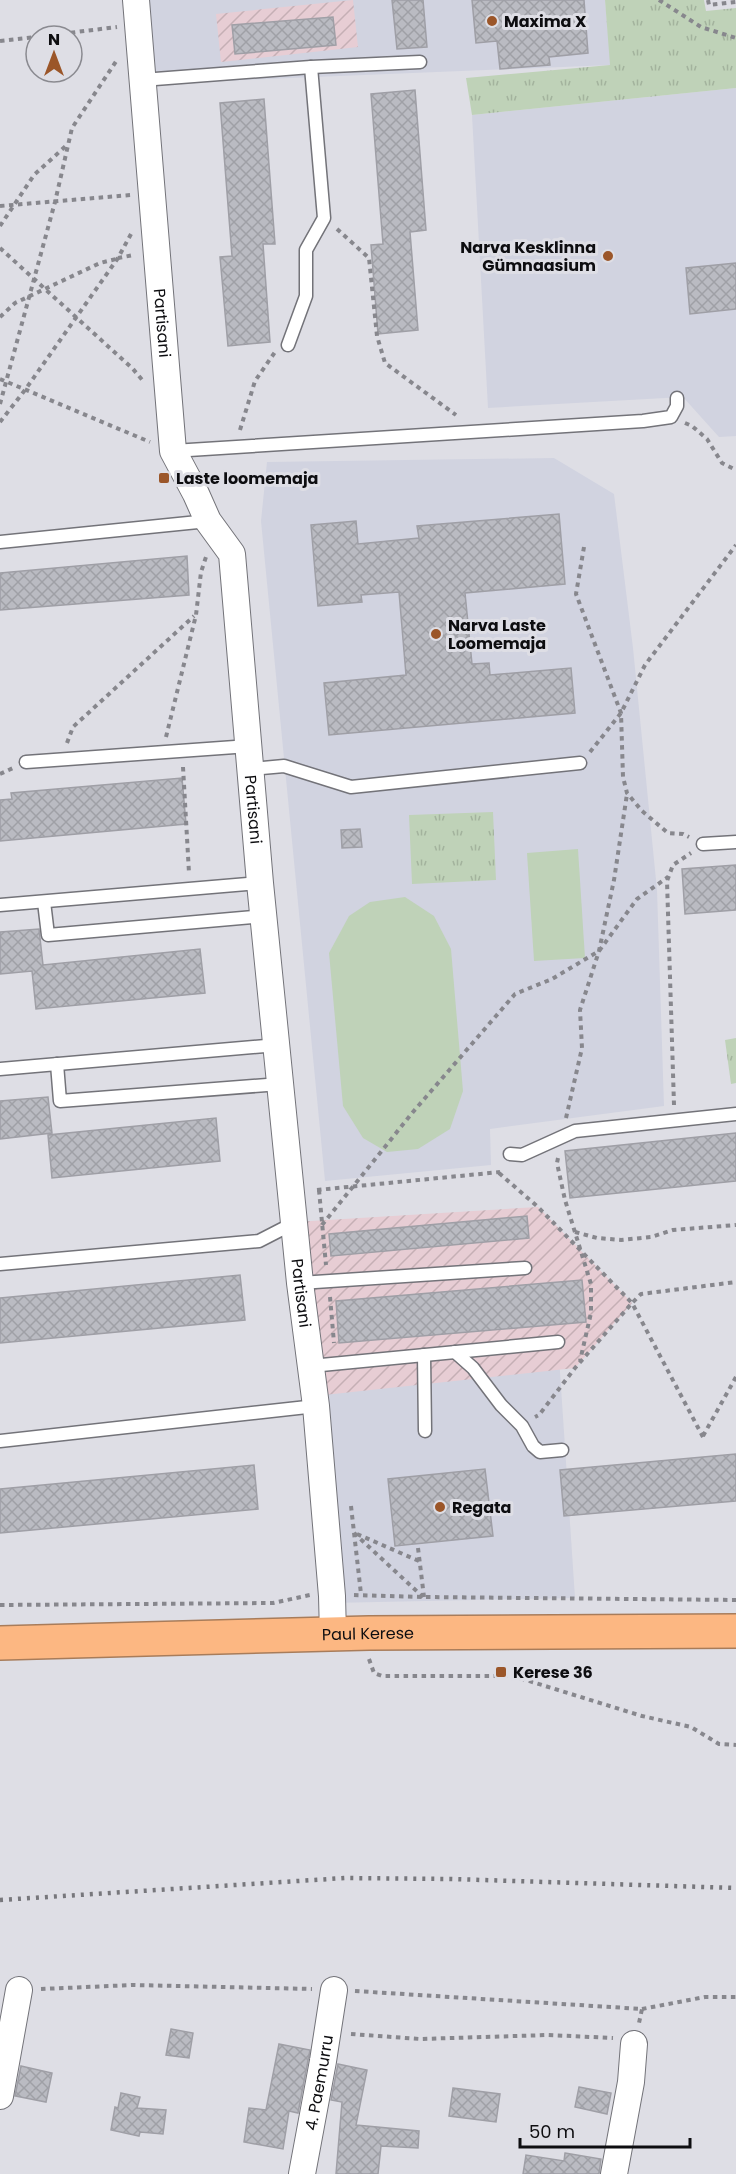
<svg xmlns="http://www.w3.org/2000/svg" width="736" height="2174" font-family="Poppins,sans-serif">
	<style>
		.built { fill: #d1d3e0 }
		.industrial { fill: url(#industrial-furrows) }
		.grass { fill: url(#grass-tufts) }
		.pitch { fill: #bfd2b8 }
		.building { fill: url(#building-cross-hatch); stroke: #9f9fa6; stroke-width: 1.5 }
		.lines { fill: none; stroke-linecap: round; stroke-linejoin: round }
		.lane-casing { stroke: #737379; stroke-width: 15 }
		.street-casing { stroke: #737379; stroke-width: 28 }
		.highway-casing { stroke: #a87c5a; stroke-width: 36 }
		.path { stroke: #87878d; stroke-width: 4; stroke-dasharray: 4.5 4.5; stroke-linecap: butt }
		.lane { stroke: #fff; stroke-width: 12 }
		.street { stroke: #fff; stroke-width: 26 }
		.highway { stroke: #fcb782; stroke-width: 33 }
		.rail { stroke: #77777c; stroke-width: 4.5; stroke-dasharray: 3 6; stroke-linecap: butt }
		.poi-dot { fill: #9b5629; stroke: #dedee5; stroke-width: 2 }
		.labels { text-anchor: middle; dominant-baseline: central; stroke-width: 6; stroke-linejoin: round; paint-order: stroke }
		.poi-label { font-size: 16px; font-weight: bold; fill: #0d0d10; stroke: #dedee5; text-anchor: start }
		.street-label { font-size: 16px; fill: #0d0d10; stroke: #dedee5 }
	</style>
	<defs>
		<pattern id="industrial-furrows" width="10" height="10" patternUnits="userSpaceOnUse" patternTransform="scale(1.5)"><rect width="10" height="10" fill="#e7cdd4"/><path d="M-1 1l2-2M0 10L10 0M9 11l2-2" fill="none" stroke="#c5afb5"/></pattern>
		<pattern id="grass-tufts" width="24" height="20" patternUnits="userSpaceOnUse" patternTransform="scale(1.5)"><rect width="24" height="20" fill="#bfd2b8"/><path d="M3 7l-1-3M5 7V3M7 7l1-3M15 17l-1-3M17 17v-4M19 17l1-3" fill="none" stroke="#a3b39d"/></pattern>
		<pattern id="building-cross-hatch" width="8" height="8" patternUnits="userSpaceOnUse" patternTransform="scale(1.5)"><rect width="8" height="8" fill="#babbc2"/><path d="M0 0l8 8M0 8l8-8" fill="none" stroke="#9fa0a6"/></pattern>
	</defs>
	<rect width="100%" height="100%" fill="#dedee5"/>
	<!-- built -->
	<g class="built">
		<path d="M144 0H605L611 65 143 84Z"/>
		<path d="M736 88V436L719 437 683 397 488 408 472 115Z"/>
		<path d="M554 458 614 494 633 648 657 890 664 1106 490 1129 491 1165 325 1181 261 521 267 462Z"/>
		<path d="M558 1342 575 1598 330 1603 311 1366Z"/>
	</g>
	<!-- industrial -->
	<g class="industrial">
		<path d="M353 0 358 47 221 62 216 14Z"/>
		<path d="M538 1207 632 1303 575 1368 315 1396 295 1222Z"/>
	</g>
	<!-- grass -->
	<g class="grass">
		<path d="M605 0H704L706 11 736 8V88L472 115 466 78 610 65Z"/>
		<path d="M493 812 496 880 412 884 409 815Z"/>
		<path d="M736 1038V1083L731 1084 725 1040Z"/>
	</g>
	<!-- pitch -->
	<g class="pitch">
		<path d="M578 849 585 958 534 961 527 853Z"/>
		<path d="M405 897 434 916 451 949 463 1091 450 1129 418 1149 387 1152 363 1138 343 1106 329 953 349 916 370 902Z"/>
	</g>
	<!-- building -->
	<g class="building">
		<path d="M392 0H423L427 47 397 49Z"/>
		<path d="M472 0H584L588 53 549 57 550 65 500 69 497 41 476 43Z"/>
		<path d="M333 17 336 45 235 54 232 25Z"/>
		<path d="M415 90 426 230 410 232 418 330 378 334 371 245 383 244 371 94Z"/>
		<path d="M264 99 275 244H263L270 342 228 346 220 257 232 256 220 103Z"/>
		<path d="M736 263V309L690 314 686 268Z"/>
		<path d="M559 514 565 584 465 593 472 664 489 663 490 675 571 668 575 713 329 735 324 683 406 675 399 592 361 595 362 602 318 606 311 525 356 521 358 544 419 538 417 526Z"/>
		<path d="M187 556 189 595 0 610V573Z"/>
		<path d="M182 778 186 824 0 841V800L12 799 11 793Z"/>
		<path d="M360 829 362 847 342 848 341 830Z"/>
		<path d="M736 865V910L685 914 682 869Z"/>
		<path d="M39 929 43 965 200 949 205 993 36 1009 32 971 0 974V932Z"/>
		<path d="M48 1097 52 1133 0 1139V1101Z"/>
		<path d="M216 1118 220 1161 52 1178 48 1135Z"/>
		<path d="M736 1133V1181L570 1198 565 1151Z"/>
		<path d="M527 1216 529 1238 331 1256 329 1234Z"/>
		<path d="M240 1275 245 1320 0 1343V1298Z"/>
		<path d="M582 1280 586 1322 339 1343 336 1301Z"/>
		<path d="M736 1454V1501L564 1516 560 1470Z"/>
		<path d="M254 1465 258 1509 0 1533V1489Z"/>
		<path d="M485 1469 493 1536 395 1546 388 1479Z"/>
		<path d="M171 2029 193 2033 189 2058 166 2055Z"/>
		<path d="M279 2044 310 2050 298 2113 289 2111 283 2149 244 2142 249 2108 266 2110Z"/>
		<path d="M338 2064 367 2070 356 2125 419 2131 418 2148 381 2146 378 2174H336L342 2102 331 2100Z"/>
		<path d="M21 2066 52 2073 46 2102 15 2096Z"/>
		<path d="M579 2087 611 2093 607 2114 575 2107Z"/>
		<path d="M453 2088 500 2094 496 2122 449 2116Z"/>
		<path d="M121 2093 140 2097 137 2108 166 2110 163 2134 140 2132 139 2136 111 2130 115 2107 118 2108Z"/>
		<path d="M565 2153 601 2159 599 2174H523L526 2155 564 2161Z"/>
	</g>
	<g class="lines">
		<!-- lane casing -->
		<g class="lane-casing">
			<g id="lane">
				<path d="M142 80 311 67 420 62"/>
				<path d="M288 345 306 296V250L324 218 311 67"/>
				<path d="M173 451 643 421 671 417 677 406V398"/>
				<path d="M0 542 208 521"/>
				<path d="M26 762 249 746"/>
				<path d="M251 769 284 766 351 787 580 763"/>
				<path d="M703 844 736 842"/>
				<path d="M44 902 48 935 264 916"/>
				<path d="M0 905 260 883"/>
				<path d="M57 1064 60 1101 280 1084"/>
				<path d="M0 1069 277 1045"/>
				<path d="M510 1154 522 1155 575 1131 736 1114"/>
				<path d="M0 1264 259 1241 294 1223"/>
				<path d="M300 1283 525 1268"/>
				<path d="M455 1352 473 1368 501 1405 522 1426 533 1446 540 1452 562 1450"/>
				<path d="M424 1355 425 1431"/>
				<path d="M311 1366 558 1342"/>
				<path d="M0 1441 316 1406"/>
			</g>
		</g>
		<!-- street casing -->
		<g class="street-casing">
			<g id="street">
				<path id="s1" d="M136 0 173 451 196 494 208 521 232 554 260 883 300 1283 316 1406 332 1596 333 1634"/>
				<path d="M0 2096 19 1990"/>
				<path id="s2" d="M302 2174 323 2061 334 1990"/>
				<path d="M614 2174 631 2082 634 2044"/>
			</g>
		</g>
		<!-- highway casing -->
		<g class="highway-casing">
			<g id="highway">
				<path id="s3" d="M0 1643 369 1633 736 1631"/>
			</g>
		</g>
		<!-- path -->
		<g class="path">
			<path d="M659 0 701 27 736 38"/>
			<path d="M708 0 709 5 736 2"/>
			<path d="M44 36 117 27"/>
			<path d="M0 41 36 37"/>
			<path d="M0 206 131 195"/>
			<path d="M0 226 34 175 68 144"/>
			<path d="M337 229 369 258 377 336 385 363 456 415"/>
			<path d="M131 234 118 258 134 255"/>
			<path d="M0 248 133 369 144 382"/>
			<path d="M0 317 15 303 100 263 116 259"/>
			<path d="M0 379 150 442"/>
			<path d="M0 404 55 202 72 128 117 60"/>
			<path d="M0 422 25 390 118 258"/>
			<path d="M685 423 692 426 707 439 722 463 736 470"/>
			<path d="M240 430 255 381 275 352"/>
			<path d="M584 547 576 594 621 713 623 777 627 793 642 811 668 833 683 834 689 837"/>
			<path d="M166 737 196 615 201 572 206 557"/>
			<path d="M67 743 73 727 194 616"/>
			<path d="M590 752 621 713 645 665 736 545"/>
			<path d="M183 767 189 873"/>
			<path d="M0 774 13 768"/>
			<path d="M674 1105 667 881 673 865 691 853"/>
			<path d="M566 1118 582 1048 580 1010 599 951 614 880 627 794"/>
			<path d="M558 1158 557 1163 565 1200 591 1284V1313L580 1361"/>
			<path d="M499 1173 538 1207 632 1303 575 1368 539 1415 535 1417"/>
			<path d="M317 1190 500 1172"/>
			<path d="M319 1190 326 1265"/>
			<path d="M322 1225 413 1112 515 994 552 979 599 951 637 899 668 877"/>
			<path d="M575 1232 597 1238 621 1240 651 1237 673 1230 736 1225"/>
			<path d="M330 1297 334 1343"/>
			<path d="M703 1436 736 1377"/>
			<path d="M703 1437 632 1303 641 1294 736 1282"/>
			<path d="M351 1506 361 1594"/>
			<path d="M354 1533 423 1597"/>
			<path d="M357 1534 419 1561"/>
			<path d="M418 1548 424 1597"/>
			<path d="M354 1595 424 1597 736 1600"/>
			<path d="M0 1605 273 1603 310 1595"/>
			<path d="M369 1659 374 1673 382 1676H513L642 1716 691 1727 719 1744 736 1745"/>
			<path d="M41 1989 133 1985 312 1989"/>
			<path d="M355 1991 642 2009 639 2023"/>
			<path d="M642 2009 705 1997H736"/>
			<path d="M351 2034 420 2039 548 2035 613 2038"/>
		</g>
		<!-- lane -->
		<use href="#lane" class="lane"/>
		<!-- street -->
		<use href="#street" class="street"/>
		<!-- highway -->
		<use href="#highway" class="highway"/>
		<!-- rail -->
		<path class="rail" d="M0 1900 345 1878 451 1879 736 1888"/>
	</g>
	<!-- markers -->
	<g class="poi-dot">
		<circle cx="492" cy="21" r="6"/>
		<circle cx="608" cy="256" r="6"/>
		<rect x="158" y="472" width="12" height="12" rx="3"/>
		<circle cx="436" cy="634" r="6"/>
		<circle cx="440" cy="1507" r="6"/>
		<rect x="495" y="1666" width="12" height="12" rx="3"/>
	</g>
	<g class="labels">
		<!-- poi labels -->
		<g class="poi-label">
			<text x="504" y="21">Maxima X</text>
			<text x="596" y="247" text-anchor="end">Narva Kesklinna<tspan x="596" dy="18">Gümnaasium</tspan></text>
			<text x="176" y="478">Laste loomemaja</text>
			<text x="448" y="625">Narva Laste<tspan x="448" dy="18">Loomemaja</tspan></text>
			<text x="452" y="1507">Regata</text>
			<text x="513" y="1672">Kerese 36</text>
		</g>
		<!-- street labels -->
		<g class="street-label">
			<text stroke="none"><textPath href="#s1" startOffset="324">Partisani</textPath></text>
			<text stroke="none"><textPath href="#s1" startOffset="828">Partisani</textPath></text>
			<text stroke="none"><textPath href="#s1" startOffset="1314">Partisani</textPath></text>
			<text stroke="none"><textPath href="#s3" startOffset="368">Paul Kerese</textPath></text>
			<text stroke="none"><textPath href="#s2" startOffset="93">4. Paemurru</textPath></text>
		</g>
	</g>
	<!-- north arrow -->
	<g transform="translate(54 54)"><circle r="28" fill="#dedee5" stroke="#8a8a90" stroke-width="1.5"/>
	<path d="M0-4.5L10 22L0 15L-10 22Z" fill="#9b5629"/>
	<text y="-9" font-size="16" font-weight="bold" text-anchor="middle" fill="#0d0d10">N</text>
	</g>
	<!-- scale -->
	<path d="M520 2138v9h170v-9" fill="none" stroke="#0d0d10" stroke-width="3"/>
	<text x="529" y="2138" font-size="18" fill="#0d0d10" stroke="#dedee5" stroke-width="4.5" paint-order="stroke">50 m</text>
</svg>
